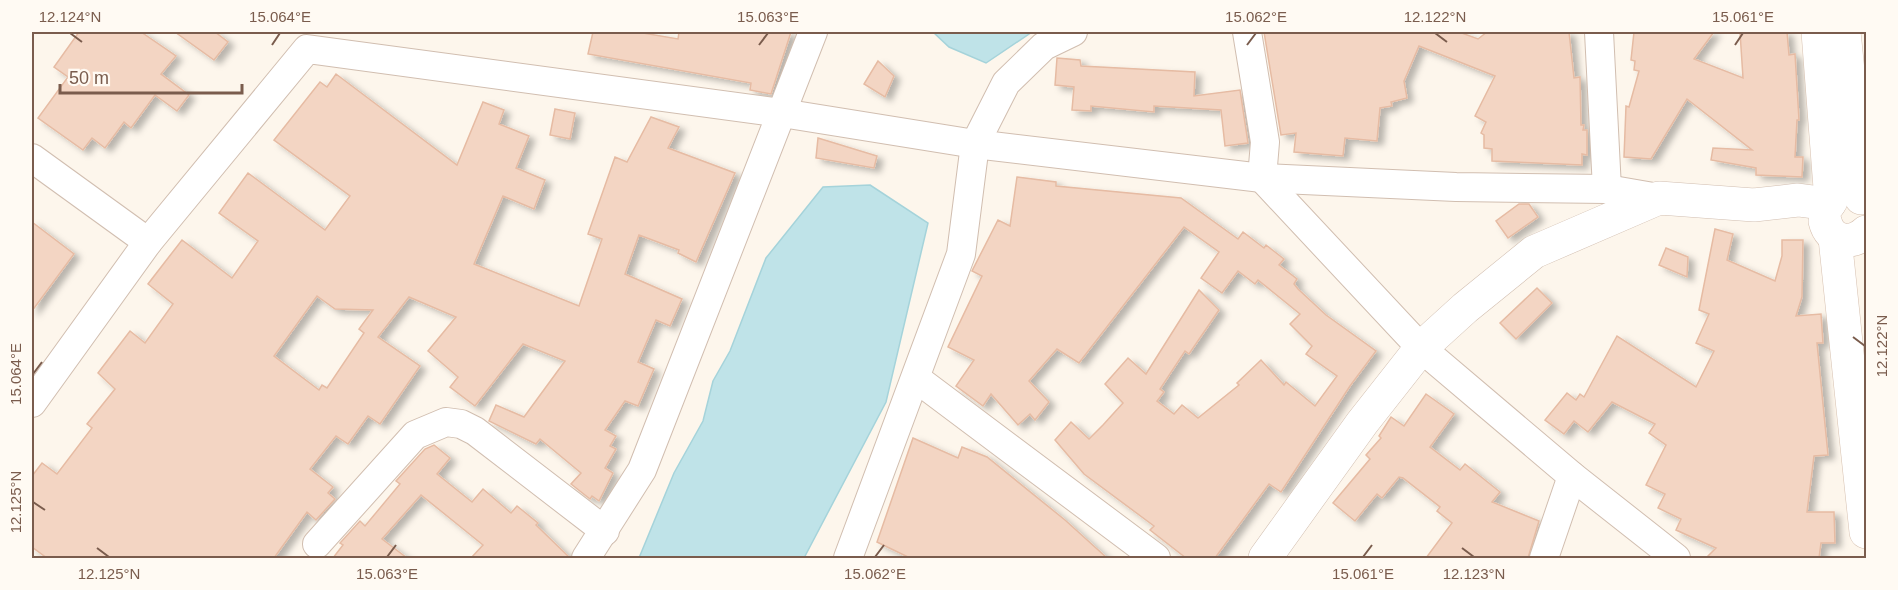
<svg xmlns="http://www.w3.org/2000/svg" width="1898" height="590" font-family="Arial,sans-serif">
	<style>
		.water { fill: #bfe3e8; stroke: #a5d3da; stroke-width: 1.5 }
		.building { fill: #f3d5c3; stroke: #e6bba3; stroke-width: 1.5; fill-rule: evenodd; filter: url(#shadow) }
		.lines { fill: none; stroke-linecap: round; stroke-linejoin: round }
		.minor-casing { stroke: #d1beb0; stroke-width: 30 }
		.tertiary-casing { stroke: #d1beb0; stroke-width: 34 }
		.secondary-casing { stroke: #d6c0b0; stroke-width: 34 }
		.minor { stroke: #fff; stroke-width: 28 }
		.tertiary { stroke: #fff; stroke-width: 33 }
		.secondary { stroke: #fff; stroke-width: 33 }
		.ticks { fill: none; stroke: #7a5c4d; stroke-width: 2 }
		.neatline { fill: none; stroke: #7a5c4d; stroke-width: 2 }
		.ticks-label { font-size: 15px; text-anchor: middle; fill: #7a5c4d }
	</style>
	<defs>
		<filter id="shadow"><feDropShadow dx="6" dy="4" stdDeviation="3" flood-color="#0004"/></filter>
	</defs>
	<rect width="100%" height="100%" fill="#fdf6ec"/>
	<!-- water -->
	<g class="water">
		<path d="M933 32H1032L986 63 949 47Z"/>
		<path d="M870 185 928 223 886 402 804 558H639L674 473 703 421 713 381 730 351 766 258 823 187Z"/>
	</g>
	<!-- building -->
	<g class="building">
		<path d="M79 32H141L176 56 161 74 189 95 177 111 155 95 131 128 124 122 105 148 92 138 83 150 38 118 68 77 54 67Z"/>
		<path d="M175 32H215L228 42 214 60Z"/>
		<path d="M593 32H637L678 39 679 32H791L771 94 750 90 751 83 588 54Z"/>
		<path d="M1264 32H1459L1478 39 1487 32H1569L1574 78 1580 77 1581 125H1584L1583 130H1587V155L1582 154V165L1492 161V149L1484 148V135L1481 133 1486 122 1475 116 1495 76 1419 46 1404 81 1407 98 1391 102 1392 106 1380 108 1377 141 1345 138 1343 156 1294 152 1296 133 1281 135Z"/>
		<path d="M1634 32H1714L1694 59 1743 78 1740 32H1787L1789 55 1795 54 1799 120H1797L1795 157H1803L1802 177 1756 175V168L1711 160 1713 148 1752 150 1687 99 1651 159 1624 157 1626 106 1629 107 1639 71 1634 70 1635 61 1631 60Z"/>
		<path d="M1057 58 1080 60 1081 66 1195 72 1194 96 1240 90 1248 143 1225 146 1221 110 1154 106V112L1091 106V111L1072 110 1074 87 1055 85Z"/>
		<path d="M878 61 894 76 885 97 864 84Z"/>
		<path d="M336 74 457 165 483 102 504 110 499 124 529 136 516 168 545 180 534 209 503 196 474 264 579 306 602 239 588 234 615 157 627 162 651 117 679 127 668 148 735 173 696 262 678 253 679 250 639 235 625 274 682 299 670 326 656 320 638 362 654 369 638 406 625 401 605 430 616 436 610 446 616 449 605 468 613 473 599 501 592 496 590 499 571 484 581 473 540 439 536 444 489 421 496 405 524 417 565 361 523 344 475 406 450 387 458 377 428 351 456 317 409 297 378 337 420 366 380 424 368 416 348 444 336 436 310 469 333 487 328 493 335 499 316 520 307 512 274 558H47L32 547V476L42 463 57 474 92 428 87 424 115 389 98 373 130 331 145 343 173 304 148 284 182 240 232 278 258 241 219 213 248 173 325 230 350 196 274 140 320 82 327 87ZM317 296 335 309 373 310 359 329 364 333 327 388 322 385 319 390 274 356Z"/>
		<path d="M555 109 575 113 570 139 550 135Z"/>
		<path d="M818 138 877 156 874 168 816 158Z"/>
		<path d="M1017 177 1056 182V186L1181 198 1238 239 1243 232 1264 248 1266 245 1284 259 1279 265 1297 279 1294 284 1298 289 1326 315 1376 351 1350 386 1281 492 1269 484 1215 558H1186L1150 530 1154 526 1084 474 1055 440 1071 422 1089 439 1103 425 1123 403 1105 384 1128 358 1146 374 1199 290 1219 310 1189 354 1185 351 1160 389 1164 392 1157 401 1174 414 1182 405 1198 418 1239 385 1237 383 1261 360 1284 385 1286 382 1315 406 1337 376 1306 354 1312 346 1290 324 1300 314 1258 280 1255 284 1238 271 1222 293 1201 278 1219 252 1184 227 1079 363 1057 349 1029 381 1049 402 1035 420 1030 414 1018 425 991 394 983 406 956 386 974 360 948 347 982 276 972 271 998 220 1010 226Z"/>
		<path d="M1519 204H1529L1538 217 1508 238 1496 221Z"/>
		<path d="M32 222 74 254 32 311Z"/>
		<path d="M1715 229 1733 234 1727 260 1775 281 1782 256V240H1803L1802 297 1796 316 1821 314 1823 343H1817L1828 455 1814 456 1807 512H1834L1835 543H1821L1819 558H1706L1716 548 1676 530 1681 519 1658 508 1665 494 1646 485 1666 445 1649 433 1655 424 1612 402 1588 432 1574 421 1564 434 1545 420 1567 393 1576 400 1580 394 1584 397 1617 336 1696 387 1714 351 1696 343 1709 314 1699 310Z"/>
		<path d="M1666 248 1688 257 1687 277 1659 265Z"/>
		<path d="M1537 288 1552 303 1516 339 1500 323Z"/>
		<path d="M1426 394 1454 414 1430 447 1460 470 1465 464 1500 492 1492 502 1539 521 1528 558H1426L1452 523 1437 511 1440 507 1403 478 1399 477 1382 498 1377 494 1355 521 1333 503 1370 459 1366 455 1381 438 1379 436 1391 417 1404 426Z"/>
		<path d="M913 438 958 458 962 447 987 457 1065 520 1107 558H910L877 542Z"/>
		<path d="M434 445 450 458 437 474 472 502 483 489 511 513 517 506 538 523 536 525 570 558H471L483 545 421 495 382 539 407 558H333L343 545 340 543 360 521 365 526 400 484 396 481 425 449Z"/>
	</g>
	<g class="lines">
		<!-- minor casing -->
		<g class="minor-casing">
			<g id="minor">
				<path d="M1247 32 1265 142 1262 178 1421 348 1572 476 1676 558"/>
				<path d="M1599 32 1607 189"/>
				<path d="M32 158 148 242"/>
				<path d="M917 379 1156 558"/>
				<path d="M32 403 148 242 307 49 782 113 975 144 1262 178 1456 187 1607 189 1659 198"/>
				<path d="M317 544 415 435 446 422 461 424 475 431 605 531"/>
				<path d="M586 558 642 470 813 32"/>
				<path d="M848 558 961 254 975 144 1006 83 1044 46 1073 32"/>
				<path d="M1544 558 1572 476"/>
			</g>
		</g>
		<!-- tertiary casing -->
		<g class="tertiary-casing">
			<path id="tertiary" d="M1265 558 1362 423 1421 348 1465 308 1534 252 1659 198 1754 205 1798 200 1829 204"/>
		</g>
		<!-- secondary casing -->
		<g class="secondary-casing">
			<g id="secondary">
				<path d="M1818 32 1831 201"/>
				<path d="M1844 32 1861 198"/>
				<path d="M1825 221C1830 242 1851 246 1866 232"/>
				<path d="M1835 238 1866 532"/>
			</g>
		</g>
		<!-- minor -->
		<use href="#minor" class="minor"/>
		<!-- tertiary -->
		<use href="#tertiary" class="tertiary"/>
		<!-- secondary -->
		<use href="#secondary" class="secondary"/>
	</g>
	<!-- ticks -->
	<path class="ticks" d="M70 33 82 42M1435 33 1447 42M272 45 280 33M759 45 768 33M1247 45 1256 33M1735 45 1743 33M1853 337 1865 346M33 374 42 362M33 502 45 510M97 548 109 557M1462 548 1474 557M387 557 396 545M875 557 884 545M1363 557 1372 545"/>
	<!-- border -->
	<rect width="1898" height="590" fill="none" stroke="#fffaf3" stroke-width="66"/>
	<!-- scale -->
	<path d="M60 84v9h182v-9" fill="none" stroke="#7a5c4d" stroke-width="3"/>
	<text x="69" y="84" font-size="18" fill="#7a5c4d" stroke="#fffaf3" stroke-width="4.5" paint-order="stroke">50 m</text>
	<rect x="33" y="33" width="1832" height="524" class="neatline"/>
	<g class="ticks-label">
		<text x="70" y="22">12.124°N</text>
		<text x="280" y="22">15.064°E</text>
		<text x="768" y="22">15.063°E</text>
		<text x="1256" y="22">15.062°E</text>
		<text x="1435" y="22">12.122°N</text>
		<text x="1743" y="22">15.061°E</text>
		<text transform="translate(1882 346) rotate(-90)" y="5">12.122°N</text>
		<text transform="translate(16 374) rotate(-90)" y="5">15.064°E</text>
		<text transform="translate(16 502) rotate(-90)" y="5">12.125°N</text>
		<text x="109" y="579">12.125°N</text>
		<text x="387" y="579">15.063°E</text>
		<text x="875" y="579">15.062°E</text>
		<text x="1363" y="579">15.061°E</text>
		<text x="1474" y="579">12.123°N</text>
	</g>
</svg>
